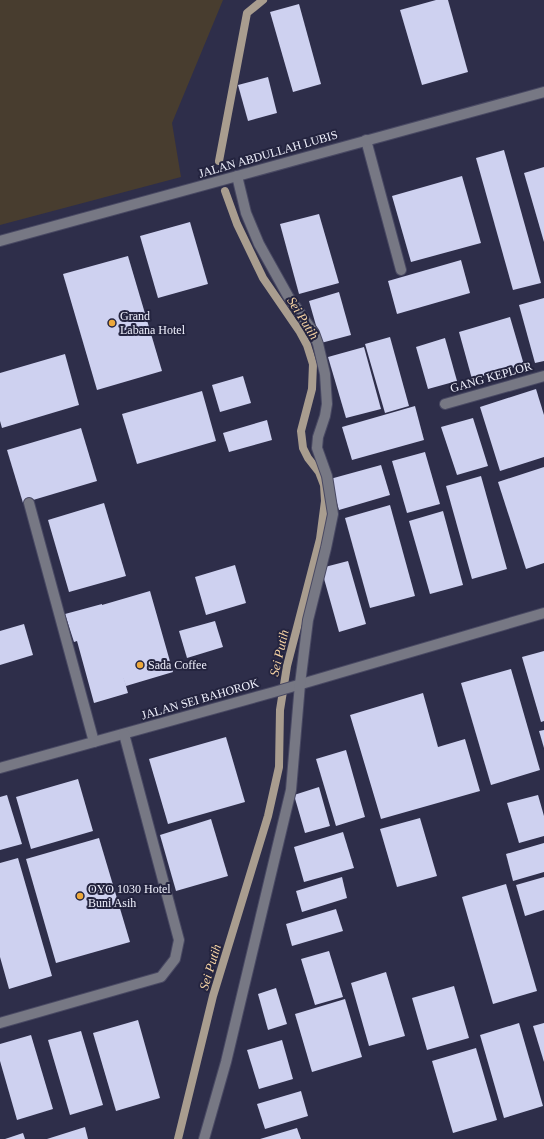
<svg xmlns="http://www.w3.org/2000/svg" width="544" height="1139" font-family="Georgia,serif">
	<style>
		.green { fill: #483d2f }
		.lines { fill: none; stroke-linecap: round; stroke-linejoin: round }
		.stream { stroke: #a99d8f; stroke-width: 8 }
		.building { fill: #ced1f0 }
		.minor-casing { stroke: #494963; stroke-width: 12 }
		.minor { stroke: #777884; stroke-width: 10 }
		.poi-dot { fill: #eda83b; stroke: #24243f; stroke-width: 1.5 }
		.labels { text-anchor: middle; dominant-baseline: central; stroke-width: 4; stroke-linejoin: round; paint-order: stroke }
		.street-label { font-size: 12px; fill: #f0f1fd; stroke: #24243f }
		.poi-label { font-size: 12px; fill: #f0f1fd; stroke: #24243f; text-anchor: start }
		.water-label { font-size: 13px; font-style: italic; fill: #f5d2a3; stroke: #24243f }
	</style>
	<rect width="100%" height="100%" fill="#2e2e4a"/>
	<!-- green -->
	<path class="green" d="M0 0H223L172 123 181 177 0 225Z"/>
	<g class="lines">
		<!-- stream -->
		<g class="stream">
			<path d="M219 161 247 13 263 0"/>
			<path d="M178 1139 213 996 268 816 279 767 280 710 287 666 320 539 325 501 324 485 319 472 308 458 303 448 301 431 312 389 313 364 307 345 300 332 263 278 237 224 225 191"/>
		</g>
	</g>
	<!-- building -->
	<g class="building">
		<path d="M436 0H448L468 72 422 85 400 10Z"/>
		<path d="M299 4 321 84 293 92 270 12Z"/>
		<path d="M268 77 277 113 248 121 238 85Z"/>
		<path d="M504 150 541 283 513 290 476 158Z"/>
		<path d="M544 167V242L524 173Z"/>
		<path d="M462 176 481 243 411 262 392 196Z"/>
		<path d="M319 214 339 283 299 294 280 224Z"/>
		<path d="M190 222 208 284 158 298 140 236Z"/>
		<path d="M128 256 162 371 97 390 63 274Z"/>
		<path d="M461 260 470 293 397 314 388 281Z"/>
		<path d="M339 292 351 335 321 343 309 301Z"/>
		<path d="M544 298V361L535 363 519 305Z"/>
		<path d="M510 317 524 365 472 379 459 332Z"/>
		<path d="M390 337 409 406 385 413 365 344Z"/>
		<path d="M445 338 457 381 428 389 416 347Z"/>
		<path d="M364 347 381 409 346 418 328 357Z"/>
		<path d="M65 354 79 405 2 428 0 421V373Z"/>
		<path d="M243 376 251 403 220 412 212 385Z"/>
		<path d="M536 389 544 415V457L500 471 480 407Z"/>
		<path d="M202 391 216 441 137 464 122 414Z"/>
		<path d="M415 406 424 440 352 460 342 427Z"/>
		<path d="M473 418 488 466 457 475 441 427Z"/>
		<path d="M267 420 272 440 229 452 223 433Z"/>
		<path d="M81 428 97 481 23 503 7 450Z"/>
		<path d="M425 452 440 504 407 513 392 461Z"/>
		<path d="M381 465 390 495 339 510 330 479Z"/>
		<path d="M544 467V563L526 569 498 482Z"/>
		<path d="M481 476 507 569 472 579 446 486Z"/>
		<path d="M104 503 126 576 69 592 48 520Z"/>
		<path d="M390 505 415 596 370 608 345 518Z"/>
		<path d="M443 511 463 585 430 594 409 521Z"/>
		<path d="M348 561 366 624 339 632 321 568Z"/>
		<path d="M235 565 246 603 206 615 195 577Z"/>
		<path d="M150 591 173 672 126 686 121 669 128 693 94 703 77 641 74 642 65 614 102 604V605Z"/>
		<path d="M215 621 223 647 187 658 179 631Z"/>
		<path d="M24 624 33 655 0 665V631Z"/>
		<path d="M544 651V721L541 722 522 657Z"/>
		<path d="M511 669 540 770 491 785 461 683Z"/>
		<path d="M423 693 438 747 465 739 480 791 381 819 350 715Z"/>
		<path d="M544 730V748L539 731Z"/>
		<path d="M226 737 245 802 168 824 149 759Z"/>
		<path d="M346 750 365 817 336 826 316 759Z"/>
		<path d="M78 779 93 831 31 849 16 797Z"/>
		<path d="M319 787 330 826 305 833 294 795Z"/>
		<path d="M7 795 22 844 0 850V797Z"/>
		<path d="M538 795 544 816V836L519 843 507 803Z"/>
		<path d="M420 818 437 876 397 887 380 829Z"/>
		<path d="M211 819 228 876 176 891 160 835Z"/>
		<path d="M343 832 354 868 304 882 294 847Z"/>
		<path d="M99 838 130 942 56 963 26 859Z"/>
		<path d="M544 843V872L513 881 506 854Z"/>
		<path d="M18 858 52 976 9 989 0 957V863Z"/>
		<path d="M342 877 347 898 302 912 296 891Z"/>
		<path d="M544 877V910L525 916 516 885Z"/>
		<path d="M506 884 537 991 493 1004 462 897Z"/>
		<path d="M336 909 343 931 292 946 286 924Z"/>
		<path d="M329 951 343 997 315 1005 301 959Z"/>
		<path d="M386 972 405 1036 369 1046 351 983Z"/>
		<path d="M454 986 469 1038 427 1050 412 998Z"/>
		<path d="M276 988 287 1024 268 1030 258 994Z"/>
		<path d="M345 999 362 1057 312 1072 295 1014Z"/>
		<path d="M138 1020 160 1098 116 1111 93 1033Z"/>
		<path d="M519 1023 543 1106 504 1118 480 1035Z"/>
		<path d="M544 1023V1062L533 1026Z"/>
		<path d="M81 1031 103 1105 70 1115 48 1040Z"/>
		<path d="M31 1035 53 1109 17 1120 0 1061V1044Z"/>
		<path d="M282 1040 293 1079 259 1089 247 1050Z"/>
		<path d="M476 1048 497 1120 453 1133 432 1061Z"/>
		<path d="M301 1091 308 1116 265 1129 257 1104Z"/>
		<path d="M85 1127 88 1139H47Z"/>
		<path d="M297 1128 301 1139H260Z"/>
		<path d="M23 1133 25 1139H5Z"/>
	</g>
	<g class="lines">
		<!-- minor casing -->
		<g class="minor-casing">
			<g id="minor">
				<path d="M366 140 401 270"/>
				<path d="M0 241 544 92"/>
				<path d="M445 404 544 376"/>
				<path d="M29 503 94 742"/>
				<path d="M0 768 274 692 544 613"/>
				<path d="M0 1023 161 977 175 959 179 940 124 734"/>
				<path d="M204 1139 226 1062 291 790 300 684 308 620 326 548 333 514 327 476 317 448 318 437 325 416 327 404 325 374 318 344 314 333 288 296 259 244 246 213 237 176"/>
			</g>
		</g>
		<!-- minor -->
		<use href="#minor" class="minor"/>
	</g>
	<!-- markers -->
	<g class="poi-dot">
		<circle cx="112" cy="323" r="4"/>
		<circle cx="140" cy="665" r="4"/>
		<circle cx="80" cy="896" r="4"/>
	</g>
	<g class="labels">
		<!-- street labels -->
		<g class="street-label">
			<text transform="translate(268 154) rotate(-16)">JALAN ABDULLAH LUBIS</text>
			<text transform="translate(491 377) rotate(-16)">GANG KEPLOR</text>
			<text transform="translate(200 699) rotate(-16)">JALAN SEI BAHOROK</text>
		</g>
		<!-- poi labels -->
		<g class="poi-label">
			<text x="120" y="316">Grand<tspan x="120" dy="14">Labana Hotel</tspan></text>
			<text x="148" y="665">Sada Coffee</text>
			<text x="88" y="889">OYO 1030 Hotel<tspan x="88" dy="14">Buni Asih</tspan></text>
		</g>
		<!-- water labels -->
		<g class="water-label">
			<text transform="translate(303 318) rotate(58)">Sei Putih</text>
			<text transform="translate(279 653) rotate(-77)">Sei Putih</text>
			<text transform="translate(210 967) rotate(-73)">Sei Putih</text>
		</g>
	</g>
</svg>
